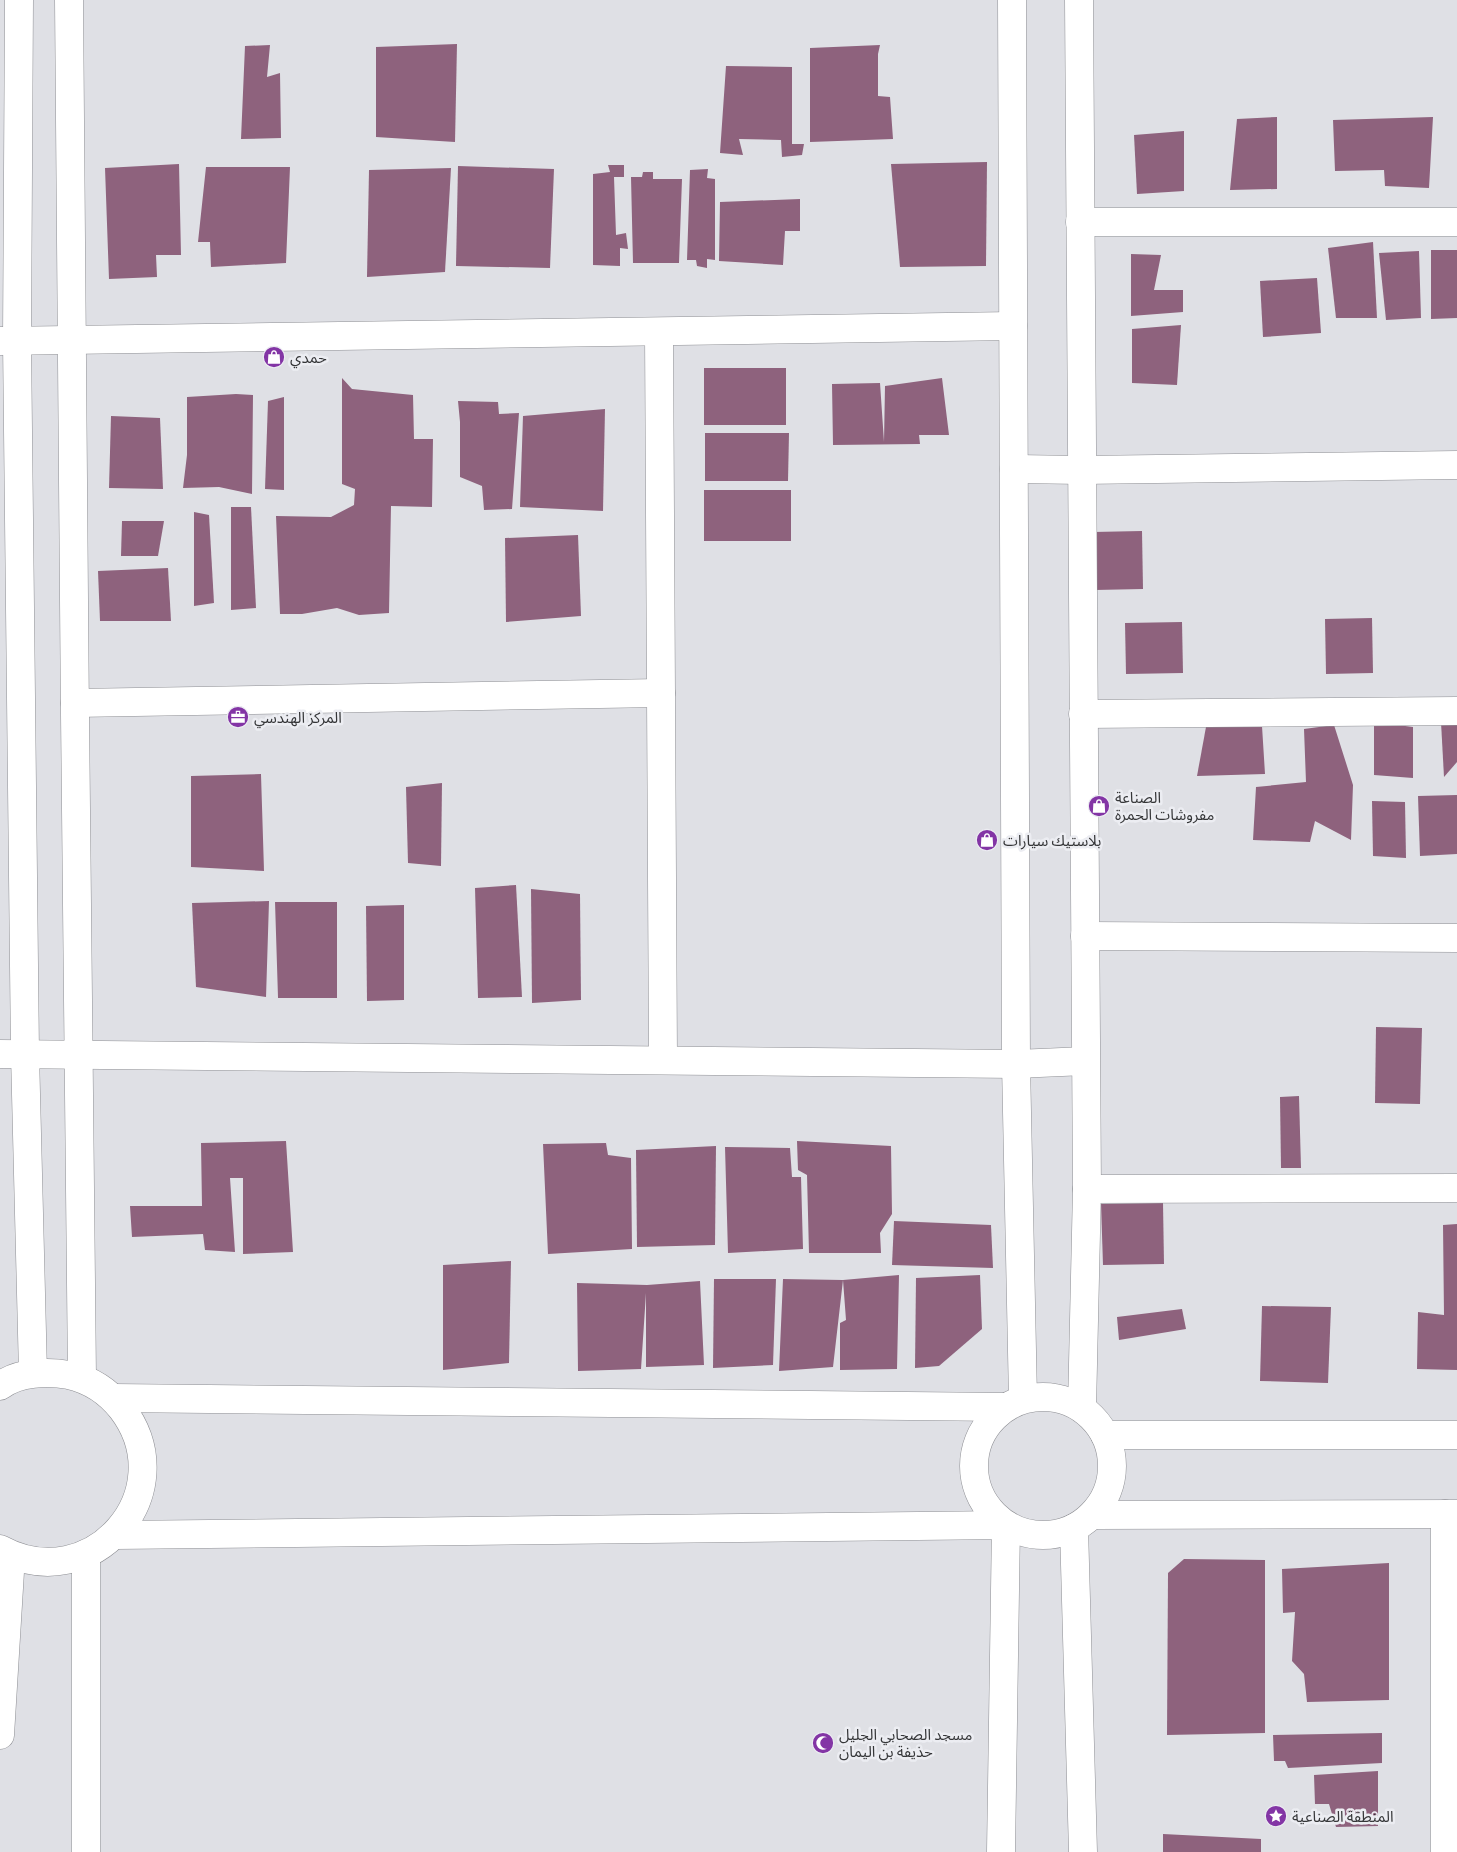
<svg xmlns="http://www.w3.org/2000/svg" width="1457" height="1852" font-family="'PT Sans Narrow','Noto Sans Arabic',sans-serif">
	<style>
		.building { fill: #8e627d }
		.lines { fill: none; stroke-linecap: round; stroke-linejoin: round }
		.street-casing { stroke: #8e8f94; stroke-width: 29 }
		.street { stroke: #fff; stroke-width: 28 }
		.labels { text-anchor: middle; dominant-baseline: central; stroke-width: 5; stroke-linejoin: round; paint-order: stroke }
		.poi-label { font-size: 15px; fill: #353638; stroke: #ecedf2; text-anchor: start }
	</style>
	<rect width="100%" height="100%" fill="#dfe0e5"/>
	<!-- building -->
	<g class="building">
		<path d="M457 44 455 142 376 137V47Z"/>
		<path d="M270 45 267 77 280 73 281 138 241 139 245 46Z"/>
		<path d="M880 45 878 54V96L890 97 893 139 810 142V48Z"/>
		<path d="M726 66 792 67V144H804L802 155 782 157 781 140 739 139 743 155 720 153Z"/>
		<path d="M1277 117V189L1230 190 1237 119Z"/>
		<path d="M1433 117 1429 188 1385 186 1384 170 1335 171 1333 120Z"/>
		<path d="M1184 131V191L1137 194 1134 135Z"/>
		<path d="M987 162 986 266 900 267 891 164Z"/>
		<path d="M179 164 181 255H156L157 277 109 279 105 168Z"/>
		<path d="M608 165H624V177H614L616 235 626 233 628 249 620 248V266L593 265V174L610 172Z"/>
		<path d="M458 166 554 169 550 268 456 266Z"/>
		<path d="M206 167H290L286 263 211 267 210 242H198Z"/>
		<path d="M451 168 445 272 367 277 369 170Z"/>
		<path d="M708 169 707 178 715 179V260L707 259V268L697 266 696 260H687L690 170Z"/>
		<path d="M643 172H653V179H682L679 263H633L631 177H642Z"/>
		<path d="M800 199V231H785L783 265 719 261 720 202Z"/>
		<path d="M1373 242 1377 318H1336L1328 248Z"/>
		<path d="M1431 250H1457V318L1431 319Z"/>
		<path d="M1419 251 1421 318 1386 320 1379 253Z"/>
		<path d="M1131 254 1161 255 1154 290H1183V312L1131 316Z"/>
		<path d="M1317 278 1321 333 1263 337 1260 281Z"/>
		<path d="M1181 325 1177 385 1132 383V329Z"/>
		<rect x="704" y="368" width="82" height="57"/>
		<path d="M342 378 352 389 413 395 414 439H433L432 507 391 506 389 613 359 615 337 608 302 614H280L276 516 331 517 354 505 355 489 342 484Z"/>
		<path d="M942 378 949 435H919L920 444 833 445 832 384 880 383 884 442 885 386Z"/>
		<path d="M236 394 253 395 252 494 219 487 183 488 187 455V397Z"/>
		<path d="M284 397V490L265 489 268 401Z"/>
		<path d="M458 401 498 402 499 414 519 413 512 509 484 510 482 486 460 477V422Z"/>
		<path d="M605 409 603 511 520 507 523 416Z"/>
		<path d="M111 416 160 418 163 489 109 488Z"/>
		<path d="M705 433H789L788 481H705Z"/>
		<rect x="704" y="490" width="87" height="51"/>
		<path d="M231 507H251L256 608 231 610Z"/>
		<path d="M194 512 209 515 214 603 194 606Z"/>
		<path d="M122 521H164L158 556H121Z"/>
		<path d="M1142 531 1143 589 1095 590 1093 532Z"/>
		<path d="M578 535 581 616 506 622 505 538Z"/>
		<path d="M168 568 171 621H100L98 571Z"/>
		<path d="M1372 618 1373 673 1326 674 1325 619Z"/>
		<path d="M1182 622 1183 673 1126 674 1125 623Z"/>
		<path d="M1374 722 1413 727V778L1374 775Z"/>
		<path d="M1441 722H1457V762L1444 777Z"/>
		<path d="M1334 725 1353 785 1351 840 1315 821 1310 842 1253 840 1256 787 1306 782 1304 729Z"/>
		<path d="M1262 726 1265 774 1197 776 1206 727Z"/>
		<path d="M261 774 264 871 191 867V776Z"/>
		<path d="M442 783 441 866 408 863 406 787Z"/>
		<path d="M1457 795V854L1420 856 1418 796Z"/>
		<path d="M1372 801 1405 802 1406 858 1373 856Z"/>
		<path d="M516 885 522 997 478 998 475 888Z"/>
		<path d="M531 889 580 894 581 1000 532 1003Z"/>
		<path d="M269 901 266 997 196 987 192 903Z"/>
		<path d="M275 902H337V998H278Z"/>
		<path d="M404 905V1000L367 1001 366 906Z"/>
		<path d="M1376 1027 1422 1028 1420 1104 1375 1103Z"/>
		<path d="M1299 1096 1301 1168H1281L1280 1097Z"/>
		<path d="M286 1141 293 1252 243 1254V1178H230L235 1252 205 1250 203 1234 132 1237 130 1206H202L201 1143Z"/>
		<path d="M797 1141 891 1146 892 1214 880 1233 881 1253H809L807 1175 798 1170Z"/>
		<path d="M606 1143 608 1155 631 1158 632 1249 548 1254 543 1144Z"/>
		<path d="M716 1146 715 1245 637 1247 636 1150Z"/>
		<path d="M725 1147 790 1148 792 1177H801L803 1249 728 1253Z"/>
		<path d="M1163 1203 1164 1264 1103 1265 1101 1204Z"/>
		<path d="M894 1221 991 1225 993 1268 892 1265Z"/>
		<path d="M1457 1224V1370L1417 1369 1418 1312 1444 1315 1443 1225Z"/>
		<path d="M511 1261 509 1363 443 1370V1265Z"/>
		<path d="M899 1275 897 1369 840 1370V1323L846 1320 843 1280 833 1367 779 1371 783 1279 843 1280Z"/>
		<path d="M980 1275 982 1329 939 1366 915 1368 916 1278Z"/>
		<path d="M714 1279H776L773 1365 713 1368Z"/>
		<path d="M700 1281 704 1365 646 1367V1293L641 1369 578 1371 577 1283 647 1285Z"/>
		<path d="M1262 1306 1331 1307 1328 1383 1260 1381Z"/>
		<path d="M1182 1309 1186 1329 1119 1340 1117 1317Z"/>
		<path d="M1184 1559 1265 1560V1733L1167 1735 1168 1573Z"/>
		<path d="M1389 1563V1700L1307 1702 1304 1674 1292 1661 1295 1612 1283 1613 1282 1569Z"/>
		<path d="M1382 1733V1763L1288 1768 1285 1761H1274L1273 1735Z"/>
		<path d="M1378 1771V1826L1336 1827 1329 1804H1315L1314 1775Z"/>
		<path d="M1163 1834 1261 1839V1852H1163Z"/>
	</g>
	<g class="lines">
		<!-- street casing -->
		<g class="street-casing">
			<g id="street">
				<path d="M19 0 17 341 25 1054 33 1373"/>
				<path d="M69 0C75 459 74 919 82 1378"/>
				<path d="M1012 0 1016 1064 1023 1399"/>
				<path d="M1079 0 1087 1189 1082 1408"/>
				<path d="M1080 222H1457"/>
				<path d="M659 332 663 1060"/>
				<path d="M0 341 1013 326"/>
				<path d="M1014 469 1081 470 1457 465"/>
				<path d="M75 703 661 693"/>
				<path d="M1083 714 1457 711"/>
				<path d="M1085 936 1457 938"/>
				<path d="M0 1054 1016 1064 1085 1061"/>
				<path d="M1087 1189 1457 1188"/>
				<path d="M0 1386C18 1372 48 1371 69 1375 91 1380 108 1391 122 1409 185 1492 92 1599 0 1549"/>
				<circle cx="1043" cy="1466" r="69"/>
				<path d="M113 1398 1005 1407"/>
				<path d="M1105 1435H1457"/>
				<path d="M1092 1515 1457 1514"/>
				<path d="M1074 1528 1083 1852"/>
				<path d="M115 1535 1006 1525 1001 1852"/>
				<path d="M86 1554V1852"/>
				<path d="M0 1735 11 1555"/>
				<path d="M1445 1852V1514"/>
			</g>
		</g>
		<!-- street -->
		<use href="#street" class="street"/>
	</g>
	<!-- icons -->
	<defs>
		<g id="shop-disc" transform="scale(1.125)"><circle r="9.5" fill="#8335a5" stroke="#ecedf2"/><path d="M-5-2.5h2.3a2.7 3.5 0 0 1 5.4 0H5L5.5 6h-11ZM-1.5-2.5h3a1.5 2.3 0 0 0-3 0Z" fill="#fff"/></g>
		<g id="office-disc" transform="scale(1.125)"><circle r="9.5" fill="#8335a5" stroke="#ecedf2"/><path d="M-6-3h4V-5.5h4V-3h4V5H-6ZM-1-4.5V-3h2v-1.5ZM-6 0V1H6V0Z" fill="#fff"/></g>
		<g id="mosque-disc" transform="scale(1.125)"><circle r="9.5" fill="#8335a5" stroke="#ecedf2"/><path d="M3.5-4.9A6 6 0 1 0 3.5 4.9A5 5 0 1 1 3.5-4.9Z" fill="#fff"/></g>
		<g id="sight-disc" transform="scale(1.125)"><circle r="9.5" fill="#8335a5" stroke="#ecedf2"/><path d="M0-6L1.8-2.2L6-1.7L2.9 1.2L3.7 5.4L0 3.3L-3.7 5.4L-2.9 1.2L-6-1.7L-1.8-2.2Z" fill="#fff"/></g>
	</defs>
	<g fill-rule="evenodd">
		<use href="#shop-disc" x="274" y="357"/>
		<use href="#office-disc" x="238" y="717"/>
		<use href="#shop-disc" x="1099" y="806"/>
		<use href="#shop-disc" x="987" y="840"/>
		<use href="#mosque-disc" x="823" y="1743"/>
		<use href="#sight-disc" x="1276" y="1816"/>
	</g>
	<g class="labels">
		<!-- poi labels -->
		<g class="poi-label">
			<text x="290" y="357">حمدي</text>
			<text x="254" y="717">المركز الهندسي</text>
			<text x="1115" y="797">الصناعة<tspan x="1115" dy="17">مفروشات الحمرة</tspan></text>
			<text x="1003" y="840">بلاستيك سيارات</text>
			<text x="839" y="1734">مسجد الصحابي الجليل<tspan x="839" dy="17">حذيفة بن اليمان</tspan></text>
			<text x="1292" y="1816">المنطقة الصناعية</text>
		</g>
	</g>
</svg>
